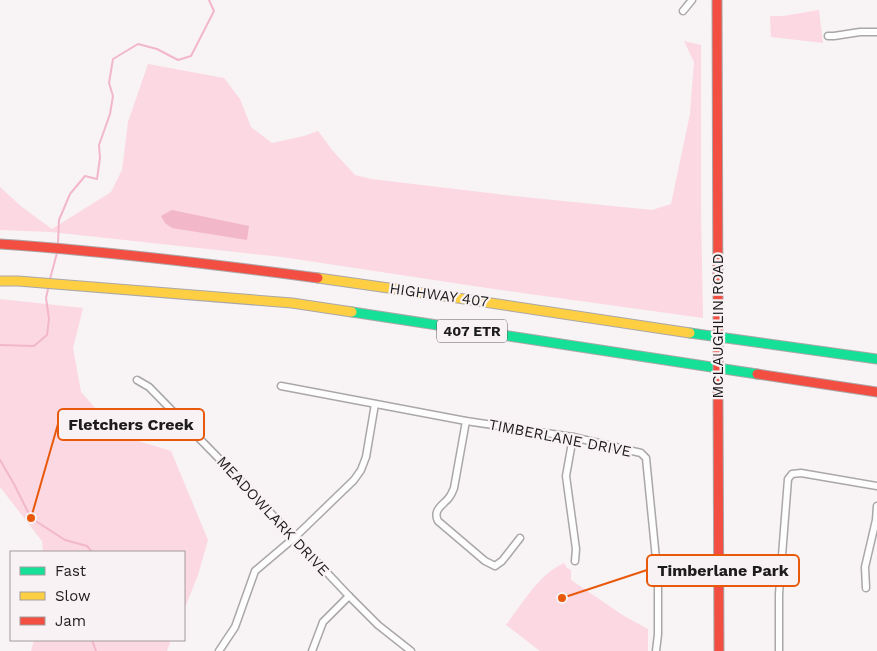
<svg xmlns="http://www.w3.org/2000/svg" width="877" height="651" font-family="'Work Sans',sans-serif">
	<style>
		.green { fill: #fbd8e2 }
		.water { fill: #f2b7c9 }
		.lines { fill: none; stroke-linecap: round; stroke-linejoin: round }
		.stream { stroke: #f2b7c9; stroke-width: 2 }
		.street-casing { stroke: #aaa7a9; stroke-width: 9 }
		.fast-casing { stroke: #aaa7a9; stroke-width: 11 }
		.slow-casing { stroke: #aaa7a9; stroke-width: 11 }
		.jam-casing { stroke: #aaa7a9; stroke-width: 11 }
		.street { stroke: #fefdfe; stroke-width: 6 }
		.fast { stroke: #16e098; stroke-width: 9 }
		.slow { stroke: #ffcf43; stroke-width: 9 }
		.jam { stroke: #f24e42; stroke-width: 9 }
		.jam-bridge-casing { stroke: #aaa7a9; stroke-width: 11; stroke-linecap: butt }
		.jam-bridge { stroke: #f24e42; stroke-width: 9 }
		.labels { text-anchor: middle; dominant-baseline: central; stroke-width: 4.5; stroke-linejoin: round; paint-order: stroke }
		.shield { fill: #f9f2f4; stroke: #5f5c5c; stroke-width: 1 }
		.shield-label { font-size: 14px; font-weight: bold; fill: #1d1b1b }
		.street-label { font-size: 15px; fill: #1d1b1b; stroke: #f9f2f4 }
		.leader { fill: none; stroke: #e8590c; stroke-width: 2 }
		.callout-dot { fill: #e8590c; stroke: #f9f2f4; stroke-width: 2 }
		.callout { fill: #f9f2f4; stroke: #e8590c; stroke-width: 2 }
		.callout-label { font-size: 16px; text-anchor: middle; font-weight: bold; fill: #1d1b1b }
	</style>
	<rect width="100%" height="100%" fill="#f8f3f5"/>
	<!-- green -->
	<g class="green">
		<path d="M819 10 823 43 771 37 770 16H783Z"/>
		<path d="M684 41 701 45V211L703 318 487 288 282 257 51 232 0 230V187L22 207 52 229 111 192 122 170 128 122 148 64 224 78 240 99 251 127 272 143 304 136 318 131 333 151 355 175 371 179 514 196 652 210 671 204 690 114 694 62Z"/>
		<path d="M0 299 83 308 73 348 81 392 119 435 171 451 208 540 198 575 184 610V552H43L42 541 0 487Z"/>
		<path d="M564 563 567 568 571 570V580L624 616 648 629V651H540L506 625C522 604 539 574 564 563Z"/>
		<path d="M34 640H171L167 651H31Z"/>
	</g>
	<!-- water -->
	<path class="water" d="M172 210 249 226 247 240 172 228 165 223 161 216Z"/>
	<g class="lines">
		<!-- stream -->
		<g class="stream">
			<path d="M58 243 59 220 70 194 85 176 97 179 100 158 99 145 110 114 113 96 109 83 113 59 138 44 157 49 178 60 191 56 214 11 209 0"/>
			<path d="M50 279 57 253"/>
			<path d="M0 345 34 346 47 335 49 319 46 298 48 289"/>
			<path d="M0 460 14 484 31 518 65 540 87 546 92 552"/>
			<path d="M92 640 96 651"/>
		</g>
		<!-- street casing -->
		<g class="street-casing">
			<g id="street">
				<path d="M683 11 692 0"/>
				<path d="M828 36H834L860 32H877"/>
				<path d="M137 380 149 387 234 474 349 596 378 625 411 651"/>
				<path d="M281 386 466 421 573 437 641 453 646 458 658 579V634L656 651"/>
				<path d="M466 421 454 488C452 493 451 496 447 500 441 506 433 511 438 521L485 561 495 566 502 561 520 538"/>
				<path d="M573 437 566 476 576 549 575 561"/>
				<path d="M866 588 865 567 876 520 877 506"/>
				<path d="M219 651 235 627 255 571 294 538 354 480 361 470 366 457 375 404"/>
				<path d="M312 651 323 622 349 596"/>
				<path d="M779 651V594L788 479 792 474 801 473 877 486"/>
			</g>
		</g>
		<!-- fast casing -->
		<g class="fast-casing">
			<g id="fast">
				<path d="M352 312 757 374"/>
				<path d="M690 333 877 359"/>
			</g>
		</g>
		<!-- slow casing -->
		<g class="slow-casing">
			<g id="slow">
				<path d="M318 278 431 294 690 333"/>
				<path d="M0 281H18L292 303 352 312"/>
			</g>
		</g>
		<!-- jam casing -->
		<g class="jam-casing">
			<g id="jam">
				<path d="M717 0 718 308"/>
				<path d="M0 244C107 251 212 264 318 278"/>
				<path d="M757 374 877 392"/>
				<path d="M718 394 719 651"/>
			</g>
		</g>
		<!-- street -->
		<use href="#street" class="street"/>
		<!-- fast -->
		<use href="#fast" class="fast"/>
		<!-- slow -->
		<use href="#slow" class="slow"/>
		<!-- jam -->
		<use href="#jam" class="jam"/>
		<!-- jam-bridge casing -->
		<g class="jam-bridge-casing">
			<path id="jam-bridge" d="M718 308V394"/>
		</g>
		<!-- jam-bridge -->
		<use href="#jam-bridge" class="jam-bridge"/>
	</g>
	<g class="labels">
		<!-- shield labels -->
		<rect class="shield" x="437" y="319.5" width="70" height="23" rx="4"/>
		<g class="shield-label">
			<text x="472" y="331">407 ETR</text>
		</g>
		<!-- street labels -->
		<g class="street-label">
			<text transform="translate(439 295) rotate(8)">HIGHWAY 407</text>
			<text transform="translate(718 326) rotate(-90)">MCLAUGHLIN ROAD</text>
			<text transform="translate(560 438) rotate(11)">TIMBERLANE DRIVE</text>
			<text transform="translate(273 516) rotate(47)">MEADOWLARK DRIVE</text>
		</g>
	</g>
	<!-- callouts -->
	<path class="leader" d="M31 518L58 424M562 598L647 570"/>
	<g class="callout-dot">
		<circle cx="31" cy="518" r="5"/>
		<circle cx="562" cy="598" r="5"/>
	</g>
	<g class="callout">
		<rect x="58" y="409" width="146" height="31" rx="5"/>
		<rect x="647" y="555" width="152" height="31" rx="5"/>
	</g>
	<g class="callout-label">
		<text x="131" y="430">Fletchers Creek</text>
		<text x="723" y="576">Timberlane Park</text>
	</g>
	<!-- legend -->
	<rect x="10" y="551" width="175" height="90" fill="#f9f2f4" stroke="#a19c9d"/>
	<rect x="20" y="567" width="25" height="8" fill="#16e098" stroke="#a19c9d"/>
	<text x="55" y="576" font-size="15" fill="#1d1b1b">Fast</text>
	<rect x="20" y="592" width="25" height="8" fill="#ffcf43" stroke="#a19c9d"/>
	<text x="55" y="601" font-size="15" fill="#1d1b1b">Slow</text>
	<rect x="20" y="617" width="25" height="8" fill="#f24e42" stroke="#a19c9d"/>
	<text x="55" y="626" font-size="15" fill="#1d1b1b">Jam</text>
</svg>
